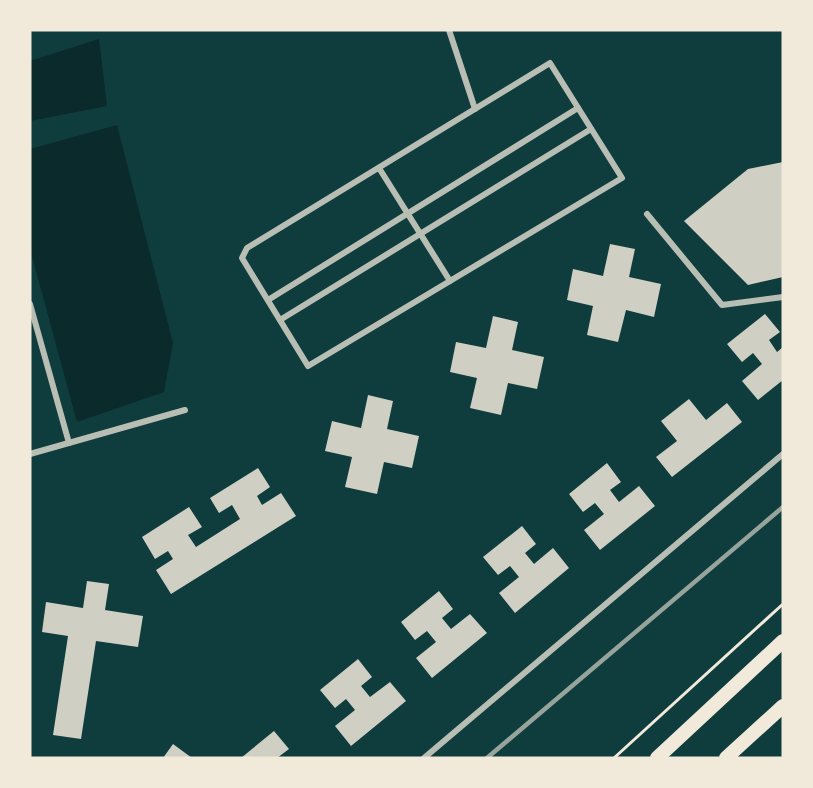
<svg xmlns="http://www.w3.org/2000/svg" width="813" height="788" font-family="'Varela Round',sans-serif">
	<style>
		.water { fill: #0a2a2b }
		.building { fill: #cfcfc3 }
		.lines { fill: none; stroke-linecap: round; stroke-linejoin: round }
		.path { stroke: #f1e9da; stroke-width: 3 }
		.minor { stroke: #b8beb3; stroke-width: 6 }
		.trunk { stroke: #f1e9da; stroke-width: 14 }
		.rail { stroke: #97a49c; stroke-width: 4.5 }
	</style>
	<rect width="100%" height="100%" fill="#0f3d3e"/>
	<!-- water -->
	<g class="water">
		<path d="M99 39 107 106 30 121V61Z"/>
		<path d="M117 125 173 343 164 392 77 422 30 249V149Z"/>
	</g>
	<!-- building -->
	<g class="building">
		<path d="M783 162V277L748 285 684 221 748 169Z"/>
		<path d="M610 244 635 249 629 277 661 284 654 317 626 310 618 342 587 335 593 306 567 300 573 269 603 276Z"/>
		<path d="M765 314 780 332 769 340 777 352 783 347V380L758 400 742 381 762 364 753 353 742 362 727 344Z"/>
		<path d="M493 316 518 322 512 350 544 357 537 389 508 383 501 415 470 408 477 378 450 372 456 342 486 348Z"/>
		<path d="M368 395 393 401 387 429 419 436 412 468 384 462 377 494 345 487 352 457 325 451 332 421 361 428Z"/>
		<path d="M689 399 706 420 727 403 742 422 672 477 656 457 677 441 661 421Z"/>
		<path d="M607 463 621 482 610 490 619 502 639 486 655 506 600 550 584 530 604 514 595 503 583 512 569 494Z"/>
		<path d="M258 468 270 487 257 496 262 505 281 493 296 516 171 594 156 570 173 559 168 551 155 559 142 537 189 507 202 527 188 535 196 547 240 519 232 505 219 513 210 498Z"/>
		<path d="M522 526 536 544 525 553 534 564 553 548 569 568 515 613 499 593 519 577 510 566 498 575 483 557Z"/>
		<path d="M87 581 109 584 105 610 143 616 138 647 96 641 81 739 53 735 68 636 42 632 46 602 83 608Z"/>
		<path d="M439 591 453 609 442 618 451 629 470 614 487 633 432 678 416 658 436 642 427 631 415 640 401 622Z"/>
		<path d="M358 659 372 677 361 686 370 697 390 682 406 701 351 746 335 726 355 710 346 699 335 708 320 690Z"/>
		<path d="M274 731 289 749 277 758H241Z"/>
		<path d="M173 744 192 758H163Z"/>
	</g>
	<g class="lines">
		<!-- path -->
		<path class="path" d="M614 758 783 604"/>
		<!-- minor -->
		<g class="minor">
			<path d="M449 30 475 109"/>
			<path d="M550 63 622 178 308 366 242 258 247 248Z"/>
			<path d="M379 168 450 281"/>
			<path d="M647 214 722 305 783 297"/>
			<path d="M268 300 578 108"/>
			<path d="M30 304 69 443"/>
			<path d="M280 320 591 129"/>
			<path d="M30 454 185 410"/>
			<path d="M424 758 783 454"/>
		</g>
		<!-- trunk -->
		<g class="trunk">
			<path d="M657 758 783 641"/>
			<path d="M726 758 783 706"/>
		</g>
		<!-- rail -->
		<path class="rail" d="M487 758 783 507"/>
	</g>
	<!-- border -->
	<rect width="813" height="788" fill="none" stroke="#f1e9da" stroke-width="63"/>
</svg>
